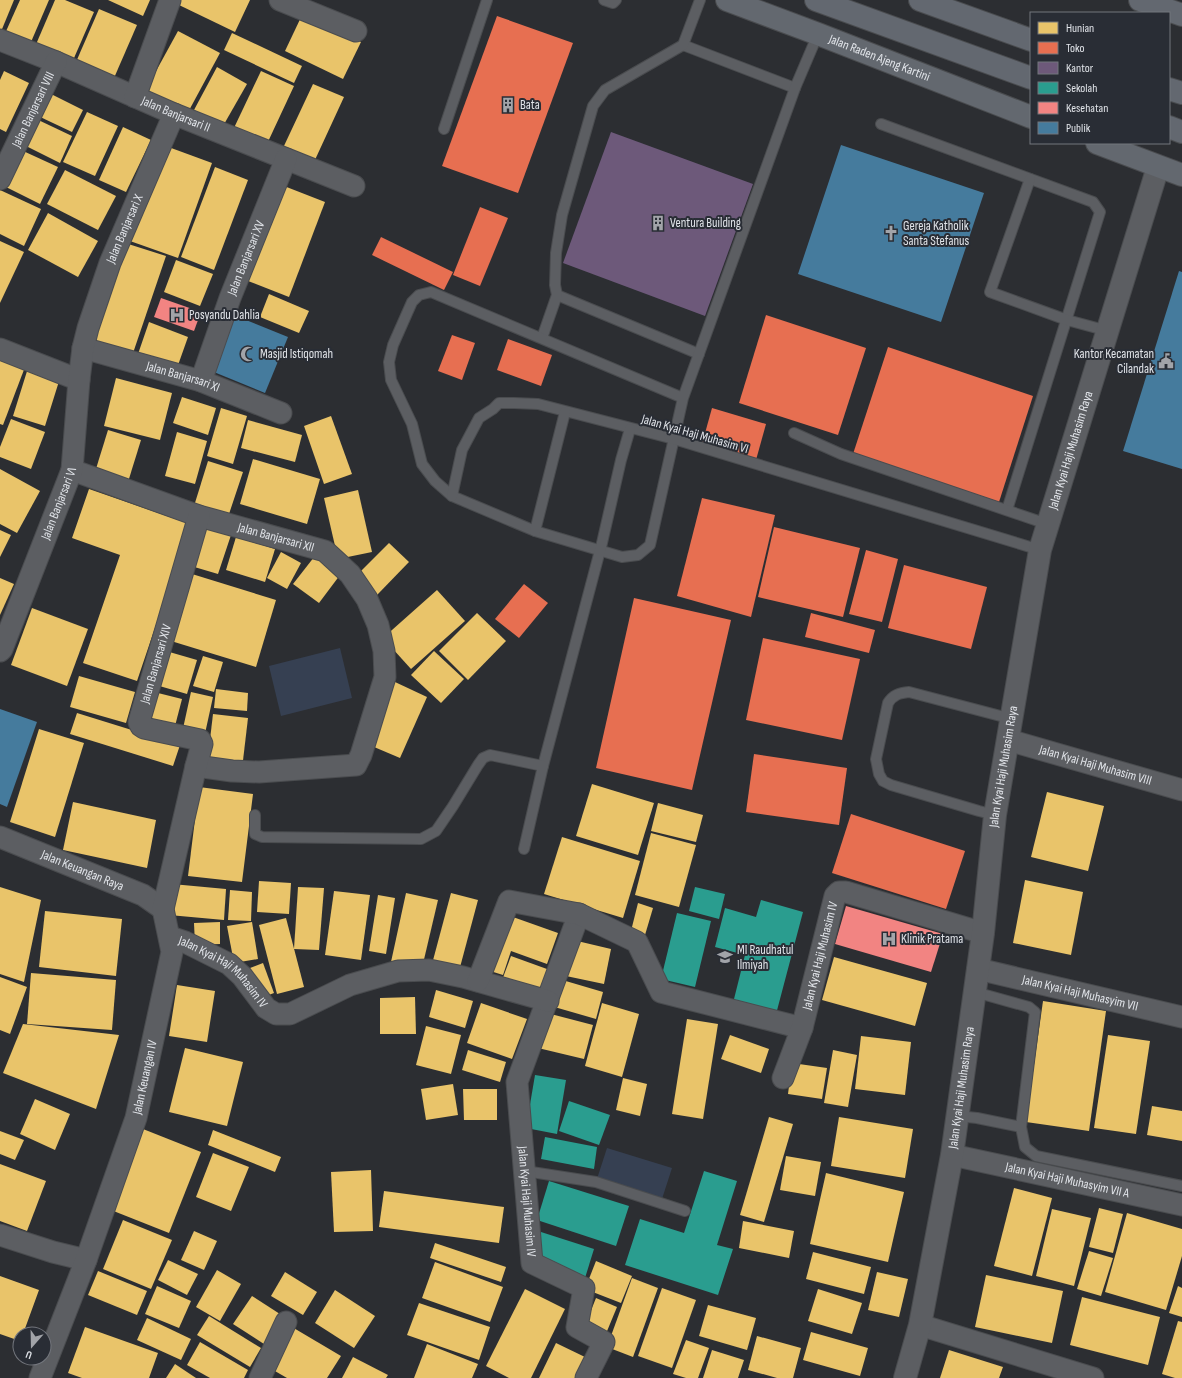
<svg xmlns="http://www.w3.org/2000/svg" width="1182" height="1378" font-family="'Sofia Sans Condensed',sans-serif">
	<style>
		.green { fill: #364052 }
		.homes { fill: #e9c46a }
		.shops { fill: #e76f51 }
		.offices { fill: #6d597a }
		.schools { fill: #2a9d8f }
		.health { fill: #f28482 }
		.public { fill: #457b9d }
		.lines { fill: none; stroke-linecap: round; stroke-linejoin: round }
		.service-casing { stroke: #4a4c4f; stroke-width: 12 }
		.minor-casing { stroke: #4a4c4f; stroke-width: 23 }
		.tertiary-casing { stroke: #4a4c4f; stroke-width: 24 }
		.trunk-casing { stroke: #4a4c4f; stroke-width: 24 }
		.motorway-casing { stroke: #4a4c4f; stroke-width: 24 }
		.service { stroke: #5c5e62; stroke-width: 10 }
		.minor { stroke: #5c5e62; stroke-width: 21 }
		.tertiary { stroke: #5c5e62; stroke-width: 22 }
		.trunk { stroke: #63686f; stroke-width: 22 }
		.motorway { stroke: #636870; stroke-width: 22 }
		.labels { text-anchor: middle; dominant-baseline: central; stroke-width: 4; stroke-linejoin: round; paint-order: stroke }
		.street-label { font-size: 13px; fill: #e1e4e9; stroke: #292d35 }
		.poi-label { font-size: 13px; fill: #e1e4e9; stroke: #292d35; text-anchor: start }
	</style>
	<rect width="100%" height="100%" fill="#2c2e32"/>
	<!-- green -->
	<g class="green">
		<path d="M340 648 352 698 281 716 269 666Z"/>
		<path d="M607 1148 672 1168 661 1202 596 1182Z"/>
	</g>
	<!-- homes -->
	<g class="homes">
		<path d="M0 0H14L0 34Z"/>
		<path d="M20 0H49L28 49 3 38Z"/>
		<path d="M55 0H65L94 12 71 65 34 49Z"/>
		<path d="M108 0H150L143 16Z"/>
		<path d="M181 0H250L235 32 179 5Z"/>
		<path d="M99 9 137 25 114 78 76 62Z"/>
		<path d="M303 13 361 42 343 79 285 51Z"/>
		<path d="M178 31 220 53 186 116 144 93Z"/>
		<path d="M232 33 302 66 294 83 224 50Z"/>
		<path d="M217 67 247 84 223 126 194 110Z"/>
		<path d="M4 71 29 83 6 132 0 129V80Z"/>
		<path d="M261 71 294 86 266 146 233 130Z"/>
		<path d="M313 84 344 97 314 162 283 148Z"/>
		<path d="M47 92 83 110 72 132 36 115Z"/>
		<path d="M87 112 118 126 95 176 63 162Z"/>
		<path d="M32 117 72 136 60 163 20 143Z"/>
		<path d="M123 127 151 140 126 192 99 180Z"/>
		<path d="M163 145 212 163 178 258 130 241Z"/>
		<path d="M21 150 58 167 40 204 4 186Z"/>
		<path d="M215 167 248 180 214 270 181 257Z"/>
		<path d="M65 170 116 196 98 230 47 204Z"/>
		<path d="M284 186 325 202 289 297 248 281Z"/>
		<path d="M0 190 41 209 24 246 0 234Z"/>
		<path d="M48 213 98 241 78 277 28 250Z"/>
		<path d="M0 241 24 252 0 303Z"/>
		<path d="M122 242 166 256 132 356 88 342Z"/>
		<path d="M176 260 213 274 200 306 164 292Z"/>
		<path d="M269 294 309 311 299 333 260 317Z"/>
		<path d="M149 322 188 337 177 368 138 354Z"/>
		<path d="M0 358 25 367 3 425 0 424Z"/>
		<path d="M28 368 60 378 45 426 13 416Z"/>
		<path d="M116 378 172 393 160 440 104 426Z"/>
		<path d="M182 397 216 408 208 435 173 423Z"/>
		<path d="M221 408 247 416 233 464 207 456Z"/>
		<path d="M331 416 352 474 324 484 304 426Z"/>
		<path d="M11 419 45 432 31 469 0 457V447Z"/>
		<path d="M248 420 302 435 295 462 241 448Z"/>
		<path d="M108 430 141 440 128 482 95 472Z"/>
		<path d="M177 432 207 441 195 484 165 476Z"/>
		<path d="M253 459 320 479 307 524 240 504Z"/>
		<path d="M208 461 243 472 228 517 194 506Z"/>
		<path d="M0 469 40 491 17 533 0 524Z"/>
		<path d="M89 489 190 524 137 681 83 663 120 555 72 538Z"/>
		<path d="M358 490 372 552 338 559 324 498Z"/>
		<path d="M204 524 232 532 218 574 191 566Z"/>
		<path d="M0 530 11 535 0 557Z"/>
		<path d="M236 537 275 549 265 582 226 570Z"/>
		<path d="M389 543 409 562 377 595 357 575Z"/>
		<path d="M281 552 301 563 287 589 267 578Z"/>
		<path d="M318 552 343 571 319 603 293 584Z"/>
		<path d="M192 574 276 600 256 667 171 641Z"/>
		<path d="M0 578 14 584 0 615Z"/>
		<path d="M437 590 465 621 411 669 383 638Z"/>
		<path d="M32 608 88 629 67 686 11 665Z"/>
		<path d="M477 613 506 641 468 680 439 651Z"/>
		<path d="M166 651 197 660 187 694 156 685Z"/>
		<path d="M434 651 464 679 441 703 411 675Z"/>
		<path d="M203 656 223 662 214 692 193 686Z"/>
		<path d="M79 676 135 692 126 723 70 707Z"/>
		<path d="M395 682 427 697 400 758 367 744Z"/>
		<path d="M216 689 248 693 247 711 214 708Z"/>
		<path d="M154 692 182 699 175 726 147 719Z"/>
		<path d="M191 692 213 697 204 738 182 733Z"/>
		<path d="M77 713 180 745 173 766 70 734Z"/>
		<path d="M213 714 248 718 242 769 207 765Z"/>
		<path d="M39 729 84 743 55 837 10 822Z"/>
		<path d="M592 784 654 803 638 855 576 836Z"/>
		<path d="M199 787 253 794 242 882 188 876Z"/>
		<path d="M1047 792 1104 806 1088 871 1031 857Z"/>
		<path d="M73 802 156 820 147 868 63 850Z"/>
		<path d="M658 803 703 815 696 842 651 831Z"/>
		<path d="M651 833 696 845 679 907 635 895Z"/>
		<path d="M562 837 640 861 623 918 544 894Z"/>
		<path d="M1025 880 1083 892 1071 955 1013 943Z"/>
		<path d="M259 881 291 883 289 914 257 912Z"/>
		<path d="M172 884 226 889 224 920 169 915Z"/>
		<path d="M0 887 41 900 24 982 0 974Z"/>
		<path d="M298 887 324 888 319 950 294 949Z"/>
		<path d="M230 890 252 892 251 921 228 920Z"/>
		<path d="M334 891 370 895 361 960 325 955Z"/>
		<path d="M406 893 438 900 422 968 391 962Z"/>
		<path d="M451 893 478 900 459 971 432 964Z"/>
		<path d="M378 895 395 898 386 954 369 951Z"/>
		<path d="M638 903 653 908 645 935 631 931Z"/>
		<path d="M45 911 122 919 116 976 39 967Z"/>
		<path d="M507 915 558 933 547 964 511 951 503 975 487 970Z"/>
		<path d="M286 918 304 987 277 994 259 925Z"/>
		<path d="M220 922V944L195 945 194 923Z"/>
		<path d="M252 922 258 959 234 963 227 926Z"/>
		<path d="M573 940 611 949 604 984 566 976Z"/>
		<path d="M511 956 558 973 548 999 501 983Z"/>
		<path d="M834 957 927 983 915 1026 822 1000Z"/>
		<path d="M263 963 274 993 261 998 250 968Z"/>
		<path d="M31 973 116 980 112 1030 27 1024Z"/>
		<path d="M0 977 27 987 10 1034 0 1030Z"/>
		<path d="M559 979 603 992 596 1019 551 1006Z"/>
		<path d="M177 985 215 991 207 1042 169 1036Z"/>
		<path d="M436 990 473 1001 465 1028 429 1017Z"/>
		<path d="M415 997 416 1034H380V998Z"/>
		<path d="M1043 1001 1106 1011 1089 1131 1026 1122Z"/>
		<path d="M481 1003 527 1019 512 1059 467 1043Z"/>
		<path d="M602 1003 639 1014 622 1077 585 1066Z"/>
		<path d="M547 1013 593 1025 584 1059 538 1048Z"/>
		<path d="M687 1019 718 1024 703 1119 672 1114Z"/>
		<path d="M23 1024 119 1035 96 1109 3 1073Z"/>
		<path d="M426 1026 461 1035 451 1074 416 1065Z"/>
		<path d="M730 1035 769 1049 761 1073 721 1059Z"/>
		<path d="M1108 1035 1150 1041 1136 1134 1094 1128Z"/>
		<path d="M861 1036 911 1042 905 1095 855 1089Z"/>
		<path d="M185 1048 243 1062 227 1126 169 1112Z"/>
		<path d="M468 1050 506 1062 500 1082 462 1070Z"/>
		<path d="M833 1050 857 1055 848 1107 824 1103Z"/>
		<path d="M792 1063 827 1068 822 1099 788 1094Z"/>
		<path d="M623 1078 647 1084 640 1116 616 1110Z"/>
		<path d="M453 1084 458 1115 426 1120 421 1089Z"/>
		<path d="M463 1089H497V1120H464Z"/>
		<path d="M35 1099 70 1114 55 1150 20 1134Z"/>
		<path d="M1152 1106 1182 1111V1141L1147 1135Z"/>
		<path d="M769 1117 793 1124 764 1222 740 1215Z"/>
		<path d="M839 1117 913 1129 905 1178 831 1166Z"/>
		<path d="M143 1129 201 1152 169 1233 111 1210Z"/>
		<path d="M213 1130 281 1157 275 1172 208 1145Z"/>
		<path d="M0 1131 24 1140 15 1160 0 1154Z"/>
		<path d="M213 1153 249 1167 231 1211 196 1197Z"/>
		<path d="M786 1156 821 1162 815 1196 780 1190Z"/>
		<path d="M0 1164 46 1181 27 1231 0 1221Z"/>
		<path d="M371 1170 373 1231 334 1232 331 1172Z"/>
		<path d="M826 1173 904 1192 888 1262 810 1244Z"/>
		<path d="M1014 1188 1052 1198 1032 1276 994 1266Z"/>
		<path d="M384 1191 504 1207 499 1243 379 1227Z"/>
		<path d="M1099 1208 1123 1214 1113 1253 1089 1247Z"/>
		<path d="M1052 1209 1091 1218 1074 1286 1036 1276Z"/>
		<path d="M1127 1213 1182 1229V1256L1166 1310 1105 1292Z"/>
		<path d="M123 1220 172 1240 151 1289 103 1269Z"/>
		<path d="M743 1221 794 1231 789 1258 739 1248Z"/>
		<path d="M194 1231 217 1241 204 1270 181 1260Z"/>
		<path d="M435 1243 506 1267 501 1282 430 1258Z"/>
		<path d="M1089 1251 1113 1258 1101 1296 1077 1289Z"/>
		<path d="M813 1252 871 1267 864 1294 806 1279Z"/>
		<path d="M168 1260 198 1274 187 1295 158 1280Z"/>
		<path d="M596 1261 632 1276 621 1303 585 1289Z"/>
		<path d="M435 1262 503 1287 490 1322 422 1298Z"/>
		<path d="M217 1270 241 1284 220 1321 196 1307Z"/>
		<path d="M98 1271 147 1291 137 1315 88 1295Z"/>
		<path d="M285 1272 317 1292 303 1315 271 1296Z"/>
		<path d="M877 1272 908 1279 899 1317 868 1310Z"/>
		<path d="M986 1275 1063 1291 1052 1343 975 1327Z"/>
		<path d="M0 1276 39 1290 23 1334H20V1341L0 1334Z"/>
		<path d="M632 1278 658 1288 633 1357 607 1347Z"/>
		<path d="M157 1286 191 1301 179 1328 145 1314Z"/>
		<path d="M1178 1286 1182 1288V1317L1169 1313Z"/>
		<path d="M662 1288 696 1300 672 1368 638 1356Z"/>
		<path d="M525 1289 565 1309 531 1378H509L486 1366Z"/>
		<path d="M818 1289 862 1303 852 1334 808 1321Z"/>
		<path d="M335 1290 375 1316 354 1348 315 1323Z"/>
		<path d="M252 1296 283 1316 264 1344 233 1324Z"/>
		<path d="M1082 1297 1160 1317 1148 1365 1070 1345Z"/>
		<path d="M596 1298 617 1307 605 1336 584 1328Z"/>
		<path d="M419 1303 490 1327 479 1360 407 1335Z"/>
		<path d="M708 1305 756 1318 747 1350 699 1336Z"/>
		<path d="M209 1316 261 1348 250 1367 197 1335Z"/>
		<path d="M147 1318 191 1339 181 1360 137 1340Z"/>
		<path d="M1178 1321 1182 1322V1378H1175L1162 1374Z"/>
		<path d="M85 1327 158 1353 149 1378H82L68 1373Z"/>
		<path d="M292 1327 341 1356 327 1378H287L268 1367Z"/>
		<path d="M811 1332 868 1348 860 1376 803 1360Z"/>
		<path d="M757 1336 801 1348 793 1378H777L748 1370Z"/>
		<path d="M686 1340 709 1348 698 1378H686L673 1374Z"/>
		<path d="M200 1342 248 1370 244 1378H210L187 1365Z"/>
		<path d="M556 1343 587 1358 577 1378H539Z"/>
		<path d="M427 1344 478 1364 472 1378H414Z"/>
		<path d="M712 1350 744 1360 738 1378H703Z"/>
		<path d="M949 1350 1003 1367 999 1378H940Z"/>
		<path d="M353 1357 388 1375 386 1378H342Z"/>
		<path d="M175 1364 196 1378H166Z"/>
	</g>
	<!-- shops -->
	<g class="shops">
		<path d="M497 16 573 43 518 193 442 166Z"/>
		<path d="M480 207 508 218 480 286 453 275Z"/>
		<path d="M381 237 453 272 444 290 372 255Z"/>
		<path d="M766 315 866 348 838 435 739 403Z"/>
		<path d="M452 335 475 343 462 380 438 371Z"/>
		<path d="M508 339 552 355 541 386 497 370Z"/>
		<path d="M888 347 1033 396 999 502 853 454Z"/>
		<path d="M712 408 766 424 756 460 702 444Z"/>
		<path d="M702 498 775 515 751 617 677 596Z"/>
		<path d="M774 527 860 548 843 617 758 597Z"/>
		<path d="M866 550 898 559 882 622 849 614Z"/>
		<path d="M904 565 987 587 971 649 888 628Z"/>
		<path d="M524 584 548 603 519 638 495 619Z"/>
		<path d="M634 598 731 620 692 790 596 768Z"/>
		<path d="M811 613 875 630 869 653 805 637Z"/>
		<path d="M763 638 860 659 842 740 746 720Z"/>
		<path d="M754 754 847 768 839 825 746 812Z"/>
		<path d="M851 814 965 851 946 909 832 873Z"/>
	</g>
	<!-- offices -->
	<path class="offices" d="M611 132 753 184 705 316 563 263Z"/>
	<!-- schools -->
	<g class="schools">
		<path d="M695 887 725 894 719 919 689 911Z"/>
		<path d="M761 900 803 912 775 1018 732 1007 745 955 715 947 725 908 756 917Z"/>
		<path d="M677 913 711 921 695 987 661 979Z"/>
		<path d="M535 1075 566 1080 557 1134 526 1128Z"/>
		<path d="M569 1101 610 1115 599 1145 559 1131Z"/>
		<path d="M545 1137 597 1147 594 1169 541 1159Z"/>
		<path d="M704 1171 737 1181 717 1245 733 1249 718 1295 625 1265 640 1219 684 1233Z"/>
		<path d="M549 1181 629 1206 616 1246 537 1220Z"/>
		<path d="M541 1232 594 1249 585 1278 532 1262Z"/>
	</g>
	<!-- health -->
	<g class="health">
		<path d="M161 298 201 312 194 331 154 317Z"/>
		<path d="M846 906 943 934 931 972 835 944Z"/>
	</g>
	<!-- public -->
	<g class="public">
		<path d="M841 145 984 193 941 322 798 274Z"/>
		<path d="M1179 271 1182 272V469L1123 451Z"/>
		<path d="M231 314 288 337 265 393 209 370Z"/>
		<path d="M0 709 37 722 7 807 0 804Z"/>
	</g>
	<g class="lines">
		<!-- service casing -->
		<g class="service-casing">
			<g id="service">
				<path d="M604 0 613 3 616 0"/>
				<path d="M683 45 795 88"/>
				<path d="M881 124 1093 202 1100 212 1007 510"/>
				<path d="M444 129 487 0"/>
				<path d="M1030 179 990 292 1067 320 1108 331"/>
				<path d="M557 295 699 354"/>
				<path d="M542 338 557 295 555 285 556 253 562 215 593 106 605 90 683 45 700 0"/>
				<path d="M683 398 431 292 419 295 412 302 393 345 389 362 391 380 412 424 422 464 435 481 452 496 535 531 622 557 638 555 650 545 683 398 795 88 818 34"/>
				<path d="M794 433 841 454 1047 524"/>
				<path d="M452 496 462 450 479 418 493 409 499 403H514L538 404 674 439 1040 550"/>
				<path d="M535 531 565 412"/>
				<path d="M543 766 602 543 621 460 630 429"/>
				<path d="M255 815V834L262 837 421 839 436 831 453 806 478 765 483 758 490 755 543 766 524 849"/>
				<path d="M995 815 979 811 891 785 883 781 879 774 876 759 888 703C893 695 899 693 909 692L1012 719"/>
				<path d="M975 992 1029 1007 1035 1012 1021 1127 1025 1147 1036 1156 1182 1186"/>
				<path d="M958 1116 977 1118 1021 1127"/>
				<path d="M525 1171 596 1182 685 1211"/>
			</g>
		</g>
		<!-- minor casing -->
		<g class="minor-casing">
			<g id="minor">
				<path d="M280 0 356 31"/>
				<path id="s1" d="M0 40 56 62 174 114 354 186"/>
				<path d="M135 97 170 0"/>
				<path id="s2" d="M0 179 56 62"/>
				<path id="s3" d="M83 348 201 381 281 413"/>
				<path d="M0 349 79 380"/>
				<path id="s4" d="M201 381 230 298 286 159"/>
				<path id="s5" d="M72 470 199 516 325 551 350 574 367 599 378 625 384 651 385 677 361 755 356 765 259 772 232 771 196 766"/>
				<path id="s6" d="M0 651 2 649 72 470 79 380 83 348 88 328 110 263 174 114"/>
				<path id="s7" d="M1008 740 1182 790"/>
				<path id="s8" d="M0 837 143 895 163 909"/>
				<path id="s9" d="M579 914 517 1082 532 1263 584 1288 577 1327 604 1342 586 1378"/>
				<path id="s10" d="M170 937 185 942 229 964 242 976 266 1008 276 1014H290L350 985 398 971 429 970 463 977 548 1001"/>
				<path id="s11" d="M978 969 1182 1017"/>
				<path d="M478 981 509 901 579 914 637 942 661 992 802 1028"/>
				<path id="s12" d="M783 1078 802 1028 835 896 839 892H846L983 933"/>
				<path id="s13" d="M952 1155 1182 1205"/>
				<path d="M0 1235 53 1252 86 1260"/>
				<path d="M920 1325 1093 1378"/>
				<path id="s14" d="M40 1378 86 1260 136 1118 172 952 163 909 196 766 202 744 200 740 144 728 141 726 139 722 199 516"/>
				<path d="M260 1378 286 1322"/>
			</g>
		</g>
		<!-- tertiary casing -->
		<g class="tertiary-casing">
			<g id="tertiary">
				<path id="s15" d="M905 1378 920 1325 952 1155 983 933 995 815 1040 550 1158 167"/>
			</g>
		</g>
		<!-- trunk casing -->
		<g class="trunk-casing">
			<g id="trunk">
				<path id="s16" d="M727 0 818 34 1031 117"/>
				<path d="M1097 143 1182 175"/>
			</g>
		</g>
		<!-- motorway casing -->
		<g class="motorway-casing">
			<g id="motorway">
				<path d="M816 0 1031 78"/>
				<path d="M920 0 1031 40"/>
				<path d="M1140 0 1182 15"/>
				<path d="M1169 89 1182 93"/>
				<path d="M1169 127 1182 132"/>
			</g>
		</g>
		<!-- service -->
		<use href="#service" class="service"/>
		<!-- minor -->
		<use href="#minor" class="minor"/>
		<!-- tertiary -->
		<use href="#tertiary" class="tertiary"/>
		<!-- trunk -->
		<use href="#trunk" class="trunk"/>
		<!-- motorway -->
		<use href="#motorway" class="motorway"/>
	</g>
	<!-- icons -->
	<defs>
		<g id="building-bare" transform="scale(1.2)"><path d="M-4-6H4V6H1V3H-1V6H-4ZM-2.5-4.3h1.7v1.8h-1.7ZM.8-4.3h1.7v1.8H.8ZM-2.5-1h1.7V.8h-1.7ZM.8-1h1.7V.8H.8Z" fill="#a2a4a9" stroke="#292d35" stroke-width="2.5" paint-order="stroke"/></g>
		<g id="church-bare" transform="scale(1.2)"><path d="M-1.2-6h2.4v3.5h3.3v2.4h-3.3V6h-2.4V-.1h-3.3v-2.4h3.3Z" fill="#a2a4a9" stroke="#292d35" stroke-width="2.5" paint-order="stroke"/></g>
		<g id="hospital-bare" transform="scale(1.2)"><path d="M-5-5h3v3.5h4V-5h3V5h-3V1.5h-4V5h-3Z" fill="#a2a4a9" stroke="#292d35" stroke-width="2.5" paint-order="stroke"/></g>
		<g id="mosque-bare" transform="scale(1.2)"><path d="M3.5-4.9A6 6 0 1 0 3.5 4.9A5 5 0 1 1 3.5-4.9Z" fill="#a2a4a9" stroke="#292d35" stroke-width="2.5" paint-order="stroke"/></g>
		<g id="civic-bare" transform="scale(1.2)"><path d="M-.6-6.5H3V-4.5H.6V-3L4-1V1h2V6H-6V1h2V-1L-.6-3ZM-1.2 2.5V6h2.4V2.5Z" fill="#a2a4a9" stroke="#292d35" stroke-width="2.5" paint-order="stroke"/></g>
		<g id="school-bare" transform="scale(1.2)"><path d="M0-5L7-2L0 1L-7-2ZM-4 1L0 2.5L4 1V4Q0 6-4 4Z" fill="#a2a4a9" stroke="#292d35" stroke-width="2.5" paint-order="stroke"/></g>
	</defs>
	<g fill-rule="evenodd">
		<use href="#building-bare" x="508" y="105"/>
		<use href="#building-bare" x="658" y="223"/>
		<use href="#church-bare" x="891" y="233"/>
		<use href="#hospital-bare" x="177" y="315"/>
		<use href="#mosque-bare" x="248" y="354"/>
		<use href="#civic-bare" x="1166" y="361"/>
		<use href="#hospital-bare" x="889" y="939"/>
		<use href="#school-bare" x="725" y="957"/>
	</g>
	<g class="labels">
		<!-- street labels -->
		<g class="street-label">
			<text stroke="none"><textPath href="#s16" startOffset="163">Jalan Raden Ajeng Kartini</textPath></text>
			<text stroke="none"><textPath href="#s2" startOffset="77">Jalan Banjarsari VIII</textPath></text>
			<text stroke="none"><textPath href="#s1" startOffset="191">Jalan Banjarsari II</textPath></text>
			<text stroke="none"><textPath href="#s6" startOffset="444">Jalan Banjarsari X</textPath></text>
			<text stroke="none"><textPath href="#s4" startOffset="131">Jalan Banjarsari XV</textPath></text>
			<text stroke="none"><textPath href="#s3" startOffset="104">Jalan Banjarsari XI</textPath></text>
			<text transform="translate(695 434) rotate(16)">Jalan Kyai Haji Muhasim VI</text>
			<text stroke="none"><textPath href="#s15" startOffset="944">Jalan Kyai Haji Muhasim Raya</textPath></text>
			<text stroke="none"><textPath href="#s6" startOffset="159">Jalan Banjarsari VI</textPath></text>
			<text stroke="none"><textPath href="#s5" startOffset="215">Jalan Banjarsari XII</textPath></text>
			<text stroke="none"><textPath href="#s14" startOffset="791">Jalan Banjarsari XIV</textPath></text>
			<text stroke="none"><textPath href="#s7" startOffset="91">Jalan Kyai Haji Muhasim VIII</textPath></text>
			<text stroke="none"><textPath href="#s15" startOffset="620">Jalan Kyai Haji Muhasim Raya</textPath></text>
			<text stroke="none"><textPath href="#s8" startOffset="89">Jalan Keuangan Raya</textPath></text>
			<text stroke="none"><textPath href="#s12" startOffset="128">Jalan Kyai Haji Muhasim IV</textPath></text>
			<text stroke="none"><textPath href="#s10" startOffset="65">Jalan Kyai Haji Muhasim IV</textPath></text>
			<text stroke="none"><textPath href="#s11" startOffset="105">Jalan Kyai Haji Muhasyim VII</textPath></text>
			<text stroke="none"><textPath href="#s14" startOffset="319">Jalan Keuangan IV</textPath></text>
			<text stroke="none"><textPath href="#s15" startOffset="296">Jalan Kyai Haji Muhasim Raya</textPath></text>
			<text stroke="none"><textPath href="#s13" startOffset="118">Jalan Kyai Haji Muhasyim VII A</textPath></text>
			<text stroke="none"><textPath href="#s9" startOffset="299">Jalan Kyai Haji Muhasim IV</textPath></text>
		</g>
		<!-- poi labels -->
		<g class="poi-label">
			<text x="520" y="105">Bata</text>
			<text x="670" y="223">Ventura Building</text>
			<text x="903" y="226">Gereja Katholik<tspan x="903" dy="15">Santa Stefanus</tspan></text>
			<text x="189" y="315">Posyandu Dahlia</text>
			<text x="260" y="354">Masjid Istiqomah</text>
			<text x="1154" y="354" text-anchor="end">Kantor Kecamatan<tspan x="1154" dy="15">Cilandak</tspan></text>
			<text x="901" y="939">Klinik Pratama</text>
			<text x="737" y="950">MI Raudhatul<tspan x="737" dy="15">Ilmiyah</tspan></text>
		</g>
	</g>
	<!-- legend -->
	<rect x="1030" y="12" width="140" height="132" fill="#292d35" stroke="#73767d"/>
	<rect x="1038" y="22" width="20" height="12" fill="#e9c46a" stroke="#73767d"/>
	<text x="1066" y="32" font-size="12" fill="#e1e4e9">Hunian</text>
	<rect x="1038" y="42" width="20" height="12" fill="#e76f51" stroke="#73767d"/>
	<text x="1066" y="52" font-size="12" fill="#e1e4e9">Toko</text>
	<rect x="1038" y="62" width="20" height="12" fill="#6d597a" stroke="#73767d"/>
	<text x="1066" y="72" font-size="12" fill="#e1e4e9">Kantor</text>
	<rect x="1038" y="82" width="20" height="12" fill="#2a9d8f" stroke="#73767d"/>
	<text x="1066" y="92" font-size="12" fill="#e1e4e9">Sekolah</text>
	<rect x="1038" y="102" width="20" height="12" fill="#f28482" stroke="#73767d"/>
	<text x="1066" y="112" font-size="12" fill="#e1e4e9">Kesehatan</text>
	<rect x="1038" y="122" width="20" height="12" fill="#457b9d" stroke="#73767d"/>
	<text x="1066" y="132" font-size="12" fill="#e1e4e9">Publik</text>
	<!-- north arrow -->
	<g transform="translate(32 1346) rotate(200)"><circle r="19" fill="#292d35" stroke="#73767d"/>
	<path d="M0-3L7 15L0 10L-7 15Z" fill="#a2a4a9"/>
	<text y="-6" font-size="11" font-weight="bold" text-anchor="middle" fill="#e1e4e9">U</text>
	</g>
</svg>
